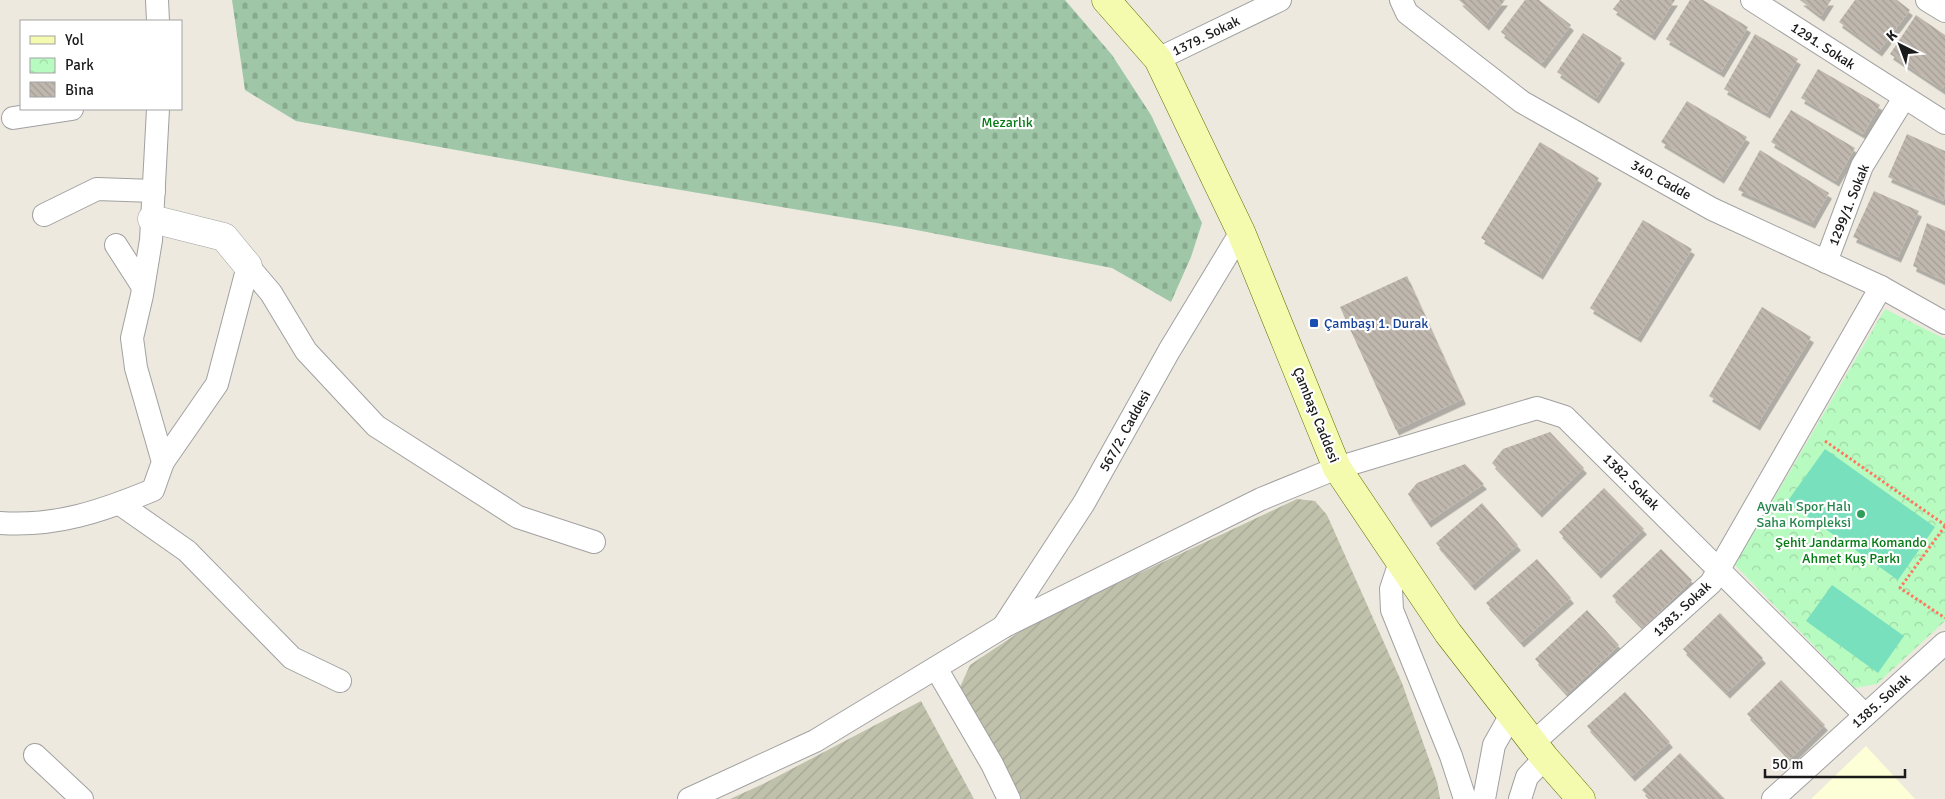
<svg xmlns="http://www.w3.org/2000/svg" width="1945" height="799" font-family="Signika,sans-serif">
	<style>
		.education { fill: #fdffd6 }
		.construction { fill: url(#construction-furrows) }
		.cemetery { fill: url(#cemetery-stones) }
		.park { fill: url(#park-crowns) }
		.pitch { fill: #79e0bd }
		.building { fill: url(#building-back-hatch); filter: url(#shadow) }
		.lines { fill: none; stroke-linecap: round; stroke-linejoin: round }
		.minor-casing { stroke: #a1a1a1; stroke-width: 24 }
		.tertiary-casing { stroke: #a1a1a1; stroke-width: 29 }
		.secondary-casing { stroke: #607201; stroke-width: 29 }
		.path { stroke: #ff775e; stroke-width: 3; stroke-dasharray: 2.5 2.5; stroke-linecap: butt }
		.minor { stroke: #fff; stroke-width: 22 }
		.tertiary { stroke: #fff; stroke-width: 28 }
		.secondary { stroke: #f4fbaf; stroke-width: 28 }
		.transit-dot { fill: #1a4fb4; stroke: #fff; stroke-width: 2 }
		.leisure-dot { fill: #2e9e5b; stroke: #fff; stroke-width: 2 }
		.labels { text-anchor: middle; dominant-baseline: central; stroke-width: 4.5; stroke-linejoin: round; paint-order: stroke }
		.street-label { font-size: 14px; fill: #1a1a1a; stroke: #fff }
		.park-label { font-size: 14px; fill: #077a16; stroke: #fff }
		.transit-label { font-size: 14px; fill: #164399; stroke: #fff; text-anchor: start }
		.leisure-label { font-size: 14px; fill: #27864d; stroke: #fff; text-anchor: end }
	</style>
	<defs>
		<pattern id="construction-furrows" width="10" height="10" patternUnits="userSpaceOnUse" patternTransform="scale(1.25)"><rect width="10" height="10" fill="#c0c1ab"/><path d="M-1 1l2-2M0 10L10 0M9 11l2-2" fill="none" stroke="#a4a593"/></pattern>
		<pattern id="cemetery-stones" width="16" height="16" patternUnits="userSpaceOnUse" patternTransform="scale(1.25)"><rect width="16" height="16" fill="#9fc7a7"/><path d="M2 7V4a2 2 0 0 1 4 0v3zM10 15v-3a2 2 0 0 1 4 0v3z" fill="#88aa8f"/></pattern>
		<pattern id="park-crowns" width="20" height="18" patternUnits="userSpaceOnUse" patternTransform="scale(1.25)"><rect width="20" height="18" fill="#b8fbc1"/><path d="M2 6a3 3 0 1 1 6 0M12 15a3 3 0 1 1 6 0" fill="none" stroke="#9ed7a5"/></pattern>
		<pattern id="building-back-hatch" width="6" height="6" patternUnits="userSpaceOnUse" patternTransform="scale(1.25)"><rect width="6" height="6" fill="#c0b8af"/><path d="M-1 5l2 2M0 0l6 6M5-1l2 2" fill="none" stroke="#a49e96"/></pattern>
		<filter id="shadow"><feDropShadow dx="3" dy="5.5" stdDeviation="0" flood-color="#0004"/></filter>
	</defs>
	<rect width="100%" height="100%" fill="#ede9df"/>
	<!-- education -->
	<path class="education" d="M1866 746 1915 799H1811Z"/>
	<!-- construction -->
	<g class="construction">
		<path d="M1297 499 1315 501 1327 515 1402 683 1437 782 1440 799H1016L960 687 970 665 1033 623Z"/>
		<path d="M921 701 974 799H730L765 783Z"/>
	</g>
	<!-- cemetery -->
	<path class="cemetery" d="M232 0H1065L1112 55 1151 115 1202 223 1191 257 1171 302 1112 268 906 228 633 182 296 121 245 90Z"/>
	<!-- park -->
	<path class="park" d="M1885 309 1945 339V621L1877 684 1855 688 1735 565Z"/>
	<!-- pitch -->
	<g class="pitch">
		<path d="M1825 449 1935 527 1898 580 1787 502Z"/>
		<path d="M1832 585 1904 636 1878 673 1806 621Z"/>
	</g>
	<!-- building -->
	<g class="building">
		<path d="M1459 0H1505L1486 25Z"/>
		<path d="M1525 0H1539L1571 25 1542 63 1501 32Z"/>
		<path d="M1620 0H1675L1652 35 1613 9Z"/>
		<path d="M1690 0H1703L1748 27 1721 72 1666 39Z"/>
		<path d="M1800 0H1831L1821 16Z"/>
		<path d="M1855 0H1897L1910 10 1879 51 1839 22Z"/>
		<path d="M1916 15 1945 35V85L1942 89 1890 54Z"/>
		<path d="M1583 33 1622 58 1596 98 1557 72Z"/>
		<path d="M1755 34 1798 59 1767 113 1724 89Z"/>
		<path d="M1818 69 1880 105 1863 134 1801 98Z"/>
		<path d="M1687 101 1747 137 1721 178 1661 142Z"/>
		<path d="M1791 110 1855 148 1836 181 1771 142Z"/>
		<path d="M1907 134 1945 151 1944 201 1888 177Z"/>
		<path d="M1540 142 1599 178 1540 274 1481 238Z"/>
		<path d="M1760 150 1829 193 1812 223 1738 190Z"/>
		<path d="M1874 191 1919 211 1898 257 1853 237Z"/>
		<path d="M1643 220 1692 249 1638 337 1590 308Z"/>
		<path d="M1927 223 1945 231V281L1913 266Z"/>
		<path d="M1407 276 1463 399 1396 430 1340 307Z"/>
		<path d="M1762 307 1811 337 1757 425 1709 396Z"/>
		<path d="M1550 432 1584 468 1539 512 1492 463 1503 449Z"/>
		<path d="M1465 464 1484 484 1428 522 1408 494 1417 483Z"/>
		<path d="M1604 488 1644 529 1598 573 1559 532Z"/>
		<path d="M1482 503 1518 545 1472 585 1436 543Z"/>
		<path d="M1661 549 1692 580 1643 628 1612 596Z"/>
		<path d="M1537 559 1571 598 1521 642 1486 603Z"/>
		<path d="M1587 610 1619 645 1567 694 1535 659Z"/>
		<path d="M1720 613 1763 658 1727 693 1683 649Z"/>
		<path d="M1781 680 1825 725 1790 759 1747 714Z"/>
		<path d="M1625 692 1670 742 1632 776 1587 726Z"/>
		<path d="M1680 753 1725 799H1651L1642 790Z"/>
	</g>
	<g class="lines">
		<!-- minor casing -->
		<g class="minor-casing">
			<g id="minor">
				<path d="M157 0 158 21"/>
				<path d="M1401 0 1407 13 1522 102 1712 209 1881 287 1945 323"/>
				<path d="M1752 0 1945 123"/>
				<path d="M1927 0 1945 11"/>
				<path d="M1158 59 1280 0"/>
				<path d="M13 118 72 109"/>
				<path d="M44 215 97 189 154 191"/>
				<path d="M116 245 143 287"/>
				<path d="M1826 262 1862 166 1904 98"/>
				<path d="M248 266 271 293 306 351 376 426 518 517 594 542"/>
				<path d="M163 462 217 384 248 266"/>
				<path d="M120 504 187 551 292 658 340 681"/>
				<path d="M0 523C56 527 102 511 153 490L163 462 136 368 132 338 142 295 151 240 158 109"/>
				<path d="M1400 562 1391 589 1392 610 1451 756 1465 799"/>
				<path d="M1003 627 1084 503 1169 351 1241 232"/>
				<path d="M936 668 992 764 1009 799"/>
				<path d="M1533 743 1711 583 1881 287"/>
				<path d="M35 755 82 799"/>
				<path d="M689 799 815 741 1003 627 1261 499 1337 468 1537 408 1565 417 1865 715"/>
				<path d="M1484 799 1494 745 1511 715"/>
				<path d="M1520 799 1527 777 1545 758"/>
				<path d="M1773 799 1945 643"/>
			</g>
		</g>
		<!-- tertiary casing -->
		<g class="tertiary-casing">
			<path id="tertiary" d="M152 219 224 237 248 266"/>
		</g>
		<!-- secondary casing -->
		<g class="secondary-casing">
			<path id="secondary" d="M1106 0 1158 59 1241 232 1337 468 1448 633 1545 758 1581 799"/>
		</g>
		<!-- path -->
		<g class="path">
			<path d="M1825 441 1945 525"/>
			<path d="M1945 526 1900 588 1945 618"/>
		</g>
		<!-- minor -->
		<use href="#minor" class="minor"/>
		<!-- tertiary -->
		<use href="#tertiary" class="tertiary"/>
		<!-- secondary -->
		<use href="#secondary" class="secondary"/>
	</g>
	<!-- markers -->
	<rect class="transit-dot" x="1309" y="318" width="10" height="10" rx="2.5"/>
	<circle class="leisure-dot" cx="1861" cy="514" r="5"/>
	<g class="labels">
		<!-- street labels -->
		<g class="street-label">
			<text transform="translate(1206 36) rotate(-26)">1379. Sokak</text>
			<text transform="translate(1823 46) rotate(33)">1291. Sokak</text>
			<text transform="translate(1661 180) rotate(29)">340. Cadde</text>
			<text transform="translate(1849 205) rotate(-68)">1299/1. Sokak</text>
			<text transform="translate(1316 415) rotate(68)">Çambaşı Caddesi</text>
			<text transform="translate(1125 431) rotate(-61)">567/2. Caddesi</text>
			<text transform="translate(1631 482) rotate(45)">1382. Sokak</text>
			<text transform="translate(1682 609) rotate(-43)">1383. Sokak</text>
			<text transform="translate(1881 701) rotate(-42)">1385. Sokak</text>
		</g>
		<!-- park labels -->
		<g class="park-label">
			<text x="1007" y="122">Mezarlık</text>
			<text x="1851" y="542">Şehit Jandarma Komando<tspan x="1851" dy="16">Ahmet Kuş Parkı</tspan></text>
		</g>
		<!-- transit labels -->
		<g class="transit-label">
			<text x="1324" y="323">Çambaşı 1. Durak</text>
		</g>
		<!-- leisure labels -->
		<g class="leisure-label">
			<text x="1851" y="506">Ayvalı Spor Halı<tspan x="1851" dy="16">Saha Kompleksi</tspan></text>
		</g>
	</g>
	<!-- legend -->
	<rect x="20" y="20" width="162" height="90" fill="#ffffff" stroke="#a3a3a3"/>
	<rect x="30" y="36" width="25" height="8" fill="#f4fbaf" stroke="#a3a3a3"/>
	<text x="65" y="45" font-size="15" fill="#1a1a1a">Yol</text>
	<rect x="30" y="58" width="25" height="15" fill="url(#park-crowns)" stroke="#a3a3a3"/>
	<text x="65" y="70" font-size="15" fill="#1a1a1a">Park</text>
	<rect x="30" y="82" width="25" height="15" fill="url(#building-back-hatch)" stroke="#a3a3a3"/>
	<text x="65" y="95" font-size="15" fill="#1a1a1a">Bina</text>
	<!-- north arrow -->
	<g transform="translate(1900 45) rotate(318)" stroke="#ffffff" stroke-width="4" paint-order="stroke">
	<path d="M0-4L9 19L0 12L-9 19Z" fill="#1a1a1a"/>
	<text y="-8" font-size="14" font-weight="bold" text-anchor="middle" fill="#1a1a1a">K</text>
	</g>
	<!-- scale -->
	<path d="M1765 769v8h140v-8" fill="none" stroke="#1a1a1a" stroke-width="2.5"/>
	<text x="1772" y="769" font-size="15" fill="#1a1a1a" stroke="#ffffff" stroke-width="4" paint-order="stroke">50 m</text>
</svg>
